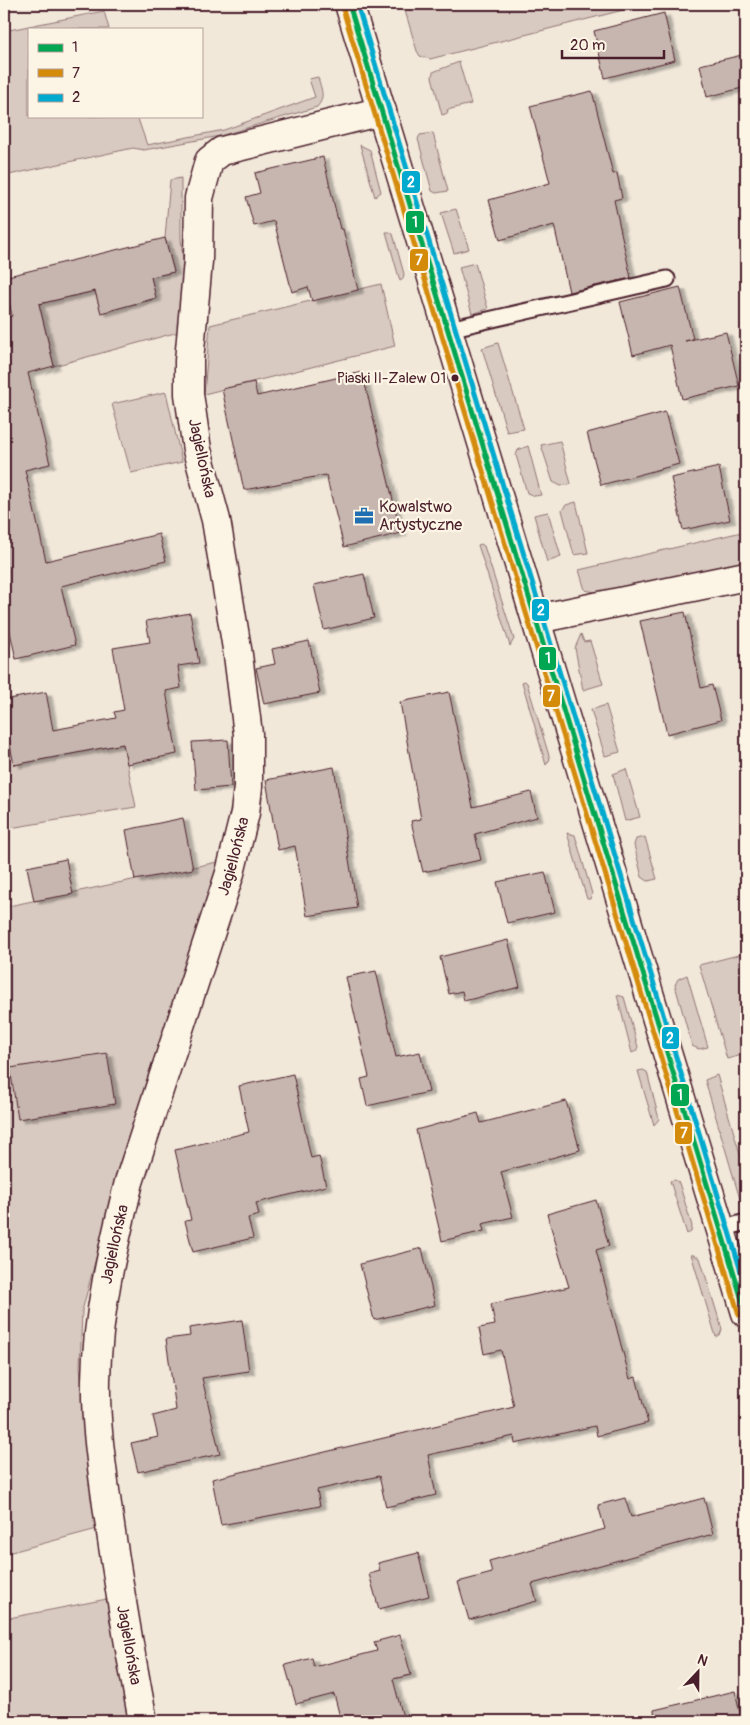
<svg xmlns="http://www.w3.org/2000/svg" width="750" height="1725" font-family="Pangolin,sans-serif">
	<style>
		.green { fill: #d8cac0; stroke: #917476 }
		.building { fill: #c7b6af; stroke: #4a1f2b; filter: url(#shadow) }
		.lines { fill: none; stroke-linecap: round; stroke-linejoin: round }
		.service-casing { stroke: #4a1f2b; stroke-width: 19 }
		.minor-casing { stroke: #4a1f2b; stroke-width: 31 }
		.tertiary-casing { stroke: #4a1f2b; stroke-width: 31 }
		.service { stroke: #fcf5e5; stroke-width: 15 }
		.minor { stroke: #fcf5e5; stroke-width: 28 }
		.tertiary { stroke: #fcf5e5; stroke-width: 28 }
		.bus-1-casing { stroke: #fcf5e5; stroke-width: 9 }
		.bus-2-casing { stroke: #fcf5e5; stroke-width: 9 }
		.bus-3-casing { stroke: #fcf5e5; stroke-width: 9 }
		.bus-1 { stroke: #00a651; stroke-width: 5 }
		.bus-2 { stroke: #d48b09; stroke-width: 5 }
		.bus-3 { stroke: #00a9ce; stroke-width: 5 }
		.bus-dot { fill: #4a1f2b; stroke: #fcf5e5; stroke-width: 2 }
		.labels { text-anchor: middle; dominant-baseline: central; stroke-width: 4.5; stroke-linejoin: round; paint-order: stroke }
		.bus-label { font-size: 15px; fill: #4a1f2b; stroke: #fcf5e5; text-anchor: end }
		.street-label { font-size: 16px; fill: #4a1f2b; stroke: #fcf5e5 }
		.poi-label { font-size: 16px; fill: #4a1f2b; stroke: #fcf5e5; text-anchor: start }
		.line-badge { stroke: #fcf5e5; stroke-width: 2 }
		.badge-label { font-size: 14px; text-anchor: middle; font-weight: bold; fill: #fff }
	</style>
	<defs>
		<filter id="shadow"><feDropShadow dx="5.5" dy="3" stdDeviation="1" flood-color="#0004"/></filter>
	</defs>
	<rect width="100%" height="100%" fill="#f1e8da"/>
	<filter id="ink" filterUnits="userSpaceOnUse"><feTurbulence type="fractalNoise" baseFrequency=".02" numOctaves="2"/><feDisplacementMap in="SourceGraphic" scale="10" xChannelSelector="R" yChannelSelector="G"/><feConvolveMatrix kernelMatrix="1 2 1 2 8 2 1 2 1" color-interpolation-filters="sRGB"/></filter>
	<g filter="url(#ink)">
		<!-- green -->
		<g class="green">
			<path d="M403 4H647L430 59 420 56 417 51Z"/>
			<path d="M104 11 109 29H29V116H137L147 145 224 130 315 97 309 79 318 77C321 89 326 97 317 107L220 136 144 150 133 148 4 176V31Z"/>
			<path d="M459 62 471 104 447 110 448 113 442 115 432 77 433 72Z"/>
			<path d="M433 133 448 191 436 193 432 191 418 139 420 135Z"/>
			<path d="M360 145 370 150 381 192 375 197Z"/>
			<path d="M181 178V238L184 272 182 331 54 366 39 304 95 291 101 312 156 299 151 277 174 272 165 238 170 180Z"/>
			<path d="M456 209 469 249 454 253 441 213Z"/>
			<path d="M386 232H390L393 234 404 274 403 279 400 281Z"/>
			<path d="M475 263 488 309 472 314 459 267Z"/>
			<path d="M381 284 395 346 204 394 210 325Z"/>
			<path d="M498 343 524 429 507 432 482 348Z"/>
			<path d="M166 392 182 462 131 473 112 404Z"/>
			<path d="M560 441 571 484 561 486 553 482 541 445Z"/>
			<path d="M528 446 541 495 535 496 527 493 516 455 518 450Z"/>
			<path d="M576 502 588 553 574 555 562 510 566 505Z"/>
			<path d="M548 512 561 557 547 562 534 515Z"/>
			<path d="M746 531V562L605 594 585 590 579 570Z"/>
			<path d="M481 544 484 546 514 639 510 646 478 545Z"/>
			<path d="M581 634 584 642 590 641 603 684 583 690 575 648Z"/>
			<path d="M525 681 527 683 550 759 546 765 522 682Z"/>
			<path d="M606 705 620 752 605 756 591 710Z"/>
			<path d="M4 715 14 765 123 744 136 807 4 829Z"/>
			<path d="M626 769 640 817 625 821 613 774Z"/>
			<path d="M567 833 575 835 592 894 590 899H587Z"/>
			<path d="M645 837 657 879 648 881 642 877 634 845 636 839Z"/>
			<path d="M222 861 118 1176 82 1311 80 1367 97 1529 4 1554V907Z"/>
			<path d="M746 953V1054L727 1059 699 965Z"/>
			<path d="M687 975 708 1047 699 1049 692 1046 675 985 678 979Z"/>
			<path d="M617 995 624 997 638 1047 636 1051 632 1053Z"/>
			<path d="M643 1070 647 1072 659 1119 654 1125 638 1071Z"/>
			<path d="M717 1075 746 1175V1209L742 1206 705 1080Z"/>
			<path d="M675 1180 679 1183 692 1226 691 1232 687 1234 670 1181Z"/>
			<path d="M691 1254 700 1258 722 1329 720 1335 716 1337Z"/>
			<path d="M107 1599 129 1721H4V1619Z"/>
		</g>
		<!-- building -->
		<g class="building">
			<path d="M664 13 675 60 605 78 594 31Z"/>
			<path d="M746 54V87L707 97 700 65Z"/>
			<path d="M592 91 613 174 617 173 622 198 614 200 631 278 569 292 554 225 500 240 489 200 550 183 530 106Z"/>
			<path d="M323 157 340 229H343L358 290 312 301 308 287 292 292 274 221 254 226 246 197 260 193 255 173Z"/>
			<path d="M165 238 174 272 151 277 156 298 101 313 95 291 39 304 54 366 28 373 50 464 25 470 46 561 159 534 166 561 61 586 75 645 16 659 4 605V317L12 316 4 277Z"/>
			<path d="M680 287 693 339 685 341 726 332 739 386 682 399 670 345 633 355 620 302Z"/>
			<path d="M362 372 401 533 344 547 326 475 244 490 222 389 254 382 257 396Z"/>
			<path d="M665 412 679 464 601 485 587 433Z"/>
			<path d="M719 467 730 520 683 530 671 478Z"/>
			<path d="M364 574 374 618 324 630 314 585Z"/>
			<path d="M685 612 701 688 712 685 721 720 667 734 640 621Z"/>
			<path d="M190 613 199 663 178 666 181 688 166 691 177 754 127 764 123 744 14 765 4 715V700L46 692 53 730 116 718 114 712 124 710 113 648 150 642 146 621Z"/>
			<path d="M309 641 320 693 264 704 256 668 275 664 272 649Z"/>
			<path d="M449 692 473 807 531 792 537 817 475 834 481 860 423 872 411 821 421 819 400 702Z"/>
			<path d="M228 740 231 787 196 790 192 742Z"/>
			<path d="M334 767 357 908 307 916 295 846 278 850 266 780Z"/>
			<path d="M183 818 193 869 135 880 126 830Z"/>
			<path d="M66 859 73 894 34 901 27 867Z"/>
			<path d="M545 872 555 912 507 923 497 882Z"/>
			<path d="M508 940 520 987 464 1001 462 991 449 994 440 957Z"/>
			<path d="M376 971 396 1057 420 1052 429 1092 367 1106 361 1079 369 1077 346 977Z"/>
			<path d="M107 1053 115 1104 18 1119 10 1068Z"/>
			<path d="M293 1074 311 1158 319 1156 326 1186 256 1203 259 1215 248 1218 253 1238 193 1252 185 1221 191 1220 175 1150 249 1132 239 1086Z"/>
			<path d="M566 1101 580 1150 501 1172 513 1217 482 1224 484 1231 442 1241 416 1130 478 1113 481 1123Z"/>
			<path d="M596 1200 609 1246 596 1250 630 1379 636 1377 648 1423 597 1436 595 1426 515 1444 514 1436 428 1455 436 1495 386 1507 379 1476 317 1490 320 1506 221 1525 212 1479 514 1407 501 1350 484 1354 479 1328 495 1325 491 1304 569 1287 547 1214Z"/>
			<path d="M422 1248 435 1305 374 1320 360 1264Z"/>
			<path d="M242 1320 249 1371 202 1378 220 1454 138 1472 131 1443 158 1437 153 1416 176 1410 166 1339 190 1336 189 1328Z"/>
			<path d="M625 1498 631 1517 704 1498 713 1534 532 1584 537 1601 469 1620 458 1582 492 1573 489 1561 605 1529 598 1505Z"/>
			<path d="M418 1553 429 1596 379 1609 369 1574 380 1571 378 1563Z"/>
			<path d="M400 1635 411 1675 393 1679 404 1721H341L334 1694 296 1704 285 1665 312 1658 314 1667 377 1651 374 1642Z"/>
			<path d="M735 1691 742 1721H655L654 1710Z"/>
		</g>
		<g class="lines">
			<!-- service casing -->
			<g class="service-casing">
				<g id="service">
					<path d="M449 329 667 279"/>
					<path d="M721 1229 746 1222"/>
				</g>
			</g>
			<!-- minor casing -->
			<g class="minor-casing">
				<g id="minor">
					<path d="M537 619 746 576"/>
					<path id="s1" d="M143 1721C130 1652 118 1582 108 1512 102 1468 95 1424 96 1380 97 1313 113 1247 129 1182L230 873 245 813 248 787V734L238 655 216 520 197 450 189 394V361L198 261 199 198 209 161 222 151 382 111"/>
				</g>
			</g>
			<!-- tertiary casing -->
			<g class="tertiary-casing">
				<path id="tertiary" d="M349 4 746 1313"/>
			</g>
			<!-- service -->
			<use href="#service" class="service"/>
			<!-- minor -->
			<use href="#minor" class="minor"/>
			<!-- tertiary -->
			<use href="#tertiary" class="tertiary"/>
			<!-- bus-1 casing -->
			<g class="bus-1-casing">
				<path id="bus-1" d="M349 4 746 1313"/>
			</g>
			<!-- bus-2 casing -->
			<g class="bus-2-casing">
				<path id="bus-2" d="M342 6 739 1315"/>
			</g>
			<!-- bus-3 casing -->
			<g class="bus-3-casing">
				<path id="bus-3" d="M357 4 746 1288"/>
			</g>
			<!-- bus-1 -->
			<use href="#bus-1" class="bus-1"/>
			<!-- bus-2 -->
			<use href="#bus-2" class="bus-2"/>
			<!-- bus-3 -->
			<use href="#bus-3" class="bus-3"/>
		</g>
	</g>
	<!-- icons -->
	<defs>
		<g id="office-bare" transform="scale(1.5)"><path d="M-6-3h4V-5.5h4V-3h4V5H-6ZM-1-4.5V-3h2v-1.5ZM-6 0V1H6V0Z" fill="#1f6fb2" stroke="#fcf5e5" stroke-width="2.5" paint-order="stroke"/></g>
	</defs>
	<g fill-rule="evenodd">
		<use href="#office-bare" x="364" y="516"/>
	</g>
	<!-- markers -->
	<circle class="bus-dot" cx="455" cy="378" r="4.5"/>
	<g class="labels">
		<!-- bus labels -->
		<g class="bus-label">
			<text x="446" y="378">Piaski II-Zalew 01</text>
		</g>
		<!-- street labels -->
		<g class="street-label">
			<text transform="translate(202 458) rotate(78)">Jagiellońska</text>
			<text stroke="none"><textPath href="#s1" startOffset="888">Jagiellońska</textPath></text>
			<text stroke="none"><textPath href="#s1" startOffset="482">Jagiellońska</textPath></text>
			<text transform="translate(129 1645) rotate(80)">Jagiellońska</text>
		</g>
		<!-- poi labels -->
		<g class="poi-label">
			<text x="379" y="507">Kowalstwo<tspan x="379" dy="18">Artystyczne</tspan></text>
		</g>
	</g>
	<g class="line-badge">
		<rect x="401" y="170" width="20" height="24" rx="5" fill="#00a9ce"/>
		<rect x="405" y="210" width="20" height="24" rx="5" fill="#00a651"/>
		<rect x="409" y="248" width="20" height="24" rx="5" fill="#d48b09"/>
		<rect x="531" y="598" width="19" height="24" rx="5" fill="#00a9ce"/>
		<rect x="538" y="646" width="19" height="25" rx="5" fill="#00a651"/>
		<rect x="542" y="684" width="19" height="24" rx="5" fill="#d48b09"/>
		<rect x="661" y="1026" width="19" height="24" rx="5" fill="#00a9ce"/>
		<rect x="670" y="1083" width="20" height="24" rx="5" fill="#00a651"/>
		<rect x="674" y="1121" width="19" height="24" rx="5" fill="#d48b09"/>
	</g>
	<g class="badge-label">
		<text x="411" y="187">2</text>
		<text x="415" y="227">1</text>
		<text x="419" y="265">7</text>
		<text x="541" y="615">2</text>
		<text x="548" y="663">1</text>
		<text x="551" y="701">7</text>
		<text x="670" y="1043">2</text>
		<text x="680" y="1100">1</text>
		<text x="684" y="1138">7</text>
	</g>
	<!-- margin -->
	<rect width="750" height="1725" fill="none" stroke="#fcf5e5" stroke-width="20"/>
	<rect x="10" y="10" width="730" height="1705" fill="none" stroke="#4a1f2b" stroke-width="2" filter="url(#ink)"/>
	<!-- legend -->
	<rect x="28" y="28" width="175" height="90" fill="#fcf5e5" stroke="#b59f9b"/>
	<rect x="38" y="44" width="25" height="8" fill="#00a651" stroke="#b59f9b"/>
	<text x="72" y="52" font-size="15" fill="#4a1f2b">1</text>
	<rect x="38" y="69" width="25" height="8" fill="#d48b09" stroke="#b59f9b"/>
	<text x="72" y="78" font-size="15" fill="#4a1f2b">7</text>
	<rect x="38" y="94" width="25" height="8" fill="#00a9ce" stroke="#b59f9b"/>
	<text x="72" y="102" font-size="15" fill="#4a1f2b">2</text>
	<!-- north arrow -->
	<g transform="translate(698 1672) rotate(22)" stroke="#fcf5e5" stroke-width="4" paint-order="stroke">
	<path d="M0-4L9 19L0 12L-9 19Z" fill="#4a1f2b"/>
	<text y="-8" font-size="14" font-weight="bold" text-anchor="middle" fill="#4a1f2b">N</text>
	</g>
	<!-- scale -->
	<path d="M562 50v8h102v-8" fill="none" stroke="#4a1f2b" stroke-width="2.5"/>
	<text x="570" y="50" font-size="15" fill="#4a1f2b" stroke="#fcf5e5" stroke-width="4" paint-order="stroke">20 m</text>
</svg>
